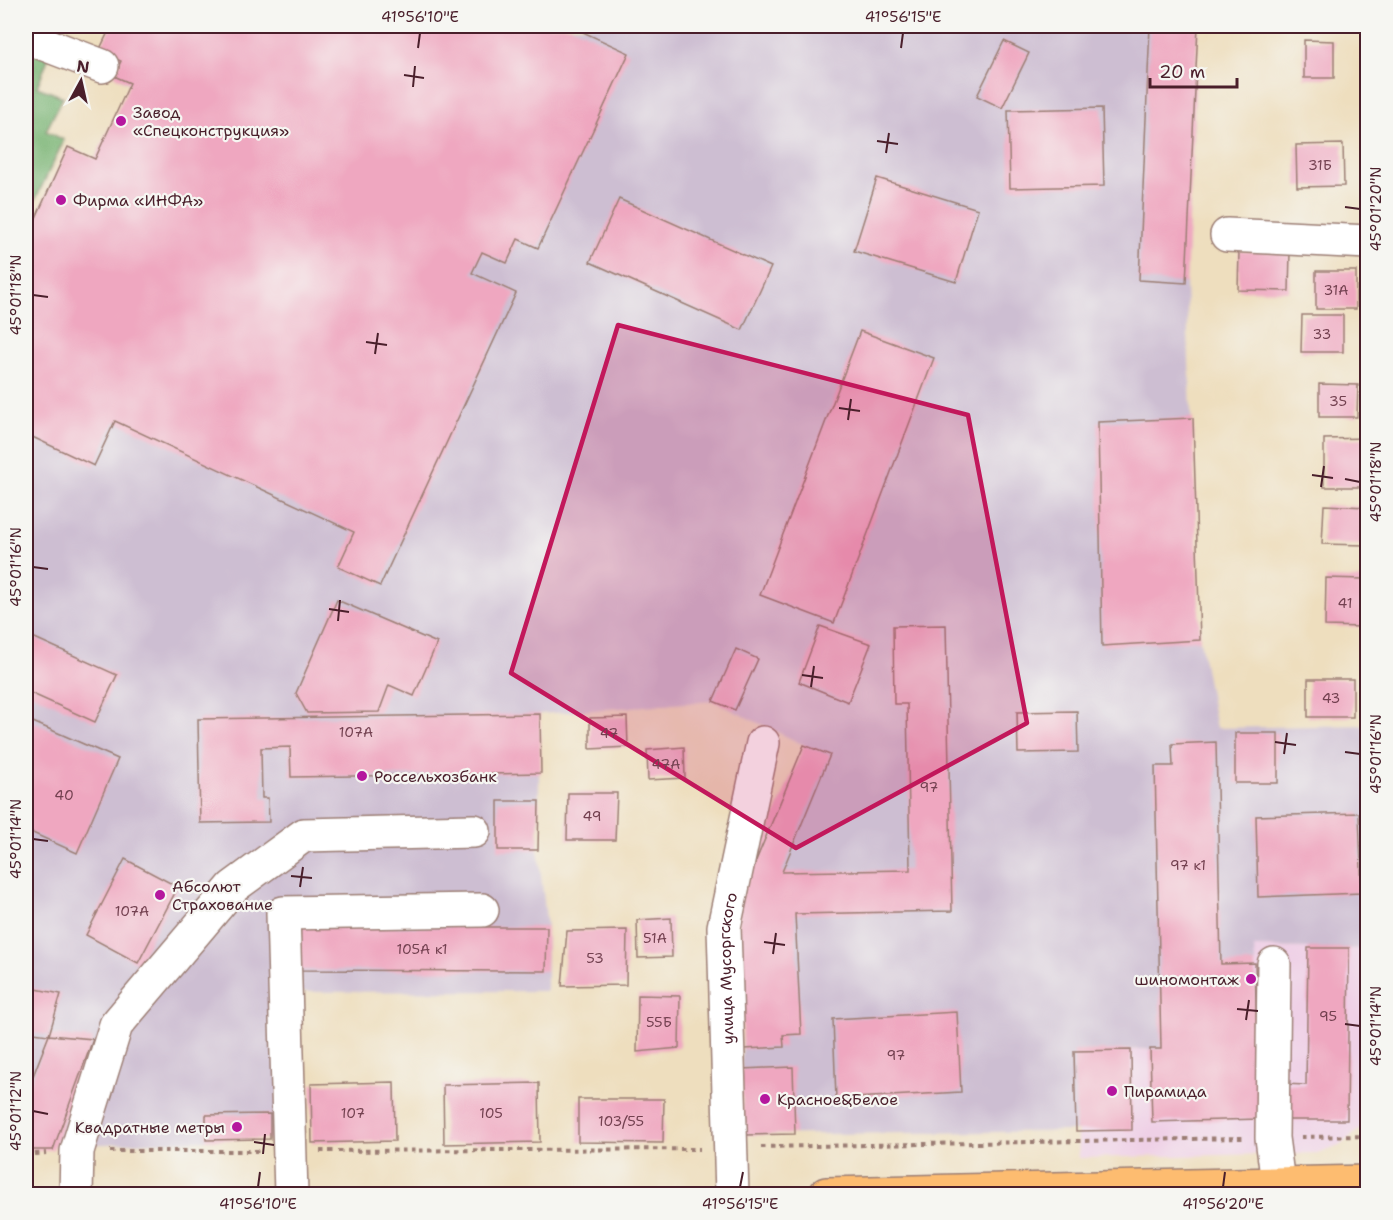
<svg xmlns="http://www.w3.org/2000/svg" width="1393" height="1220" font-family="'Shantell Sans',sans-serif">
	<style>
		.built { fill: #efd0e6 }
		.industrial { fill: #cdbed2 }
		.forest { fill: #77b271; stroke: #60684e; stroke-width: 1.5 }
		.building { fill: #efa7c0 }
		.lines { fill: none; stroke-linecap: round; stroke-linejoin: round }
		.minor-casing { stroke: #9c7e74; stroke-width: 36 }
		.major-casing { stroke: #9c7e74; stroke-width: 36 }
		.path { stroke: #9c7e74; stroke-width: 4; stroke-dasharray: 4.5 4.5; stroke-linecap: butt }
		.minor { stroke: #fff; stroke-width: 33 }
		.major { stroke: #fdbc70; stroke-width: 33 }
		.marked { fill: #c2185b; fill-opacity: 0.2; stroke: #c2185b; stroke-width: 4.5; stroke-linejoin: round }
		.ticks { fill: none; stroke: #4a1f2b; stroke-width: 2 }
		.poi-dot { fill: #b5179e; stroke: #f6f6f2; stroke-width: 2 }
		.labels { text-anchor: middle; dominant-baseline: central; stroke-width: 4.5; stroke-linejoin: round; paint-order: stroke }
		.number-label { font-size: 14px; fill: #734150 }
		.poi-label { font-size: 16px; fill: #4a1f2b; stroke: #f6f6f2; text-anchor: start }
		.street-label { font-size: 16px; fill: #4a1f2b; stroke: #f6f6f2 }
		.neatline { fill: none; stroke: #4a1f2b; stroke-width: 2 }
		.ticks-label { font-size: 15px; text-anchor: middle; fill: #4a1f2b }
	</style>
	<rect width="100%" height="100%" fill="#f6f6f2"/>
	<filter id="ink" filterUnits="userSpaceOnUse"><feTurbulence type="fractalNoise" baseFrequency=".0167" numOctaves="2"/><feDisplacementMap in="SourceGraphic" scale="12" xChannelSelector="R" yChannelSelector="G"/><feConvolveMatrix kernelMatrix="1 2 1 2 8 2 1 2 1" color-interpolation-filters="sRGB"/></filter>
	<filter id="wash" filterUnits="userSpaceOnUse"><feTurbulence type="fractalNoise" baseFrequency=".008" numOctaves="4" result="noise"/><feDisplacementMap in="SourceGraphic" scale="24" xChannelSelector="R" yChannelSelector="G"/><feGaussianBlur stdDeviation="1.35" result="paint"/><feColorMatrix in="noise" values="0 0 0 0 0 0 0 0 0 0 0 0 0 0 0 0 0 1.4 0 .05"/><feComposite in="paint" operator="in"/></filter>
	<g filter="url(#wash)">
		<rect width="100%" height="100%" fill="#eedebe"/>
		<!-- built -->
		<path class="built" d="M1254 947 1367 949V1113L1364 1126 1339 1146 1317 1153 1079 1158 1074 1051 1161 1049 1221 964Z"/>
		<!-- industrial -->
		<path class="industrial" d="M111 26H1198L1186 283 1200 640 1216 728 1367 725V949L1254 947 1255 963 1221 964 1223 1047 1074 1051 1076 1131 744 1135 741 1069 751 873 804 745 713 701 540 714 538 850 547 927V991L299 992 290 1143 270 1139V1114L206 1115V1140L55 1146 93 1040 49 1035 26 1094V240L68 147 95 159 130 84 114 76 121 61 99 51Z"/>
		<!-- forest -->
		<path class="forest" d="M26 44 50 54 37 87 63 97 46 131 64 140 26 219Z"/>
		<g id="blocks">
			<!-- building -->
			<g class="building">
				<path d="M111 26H570L629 53 538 248 518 239 507 263 482 252 472 273 516 293 380 586 338 567 354 532 115 421 94 466 26 434V240L68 147 95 159 130 83 114 76 121 61 99 51Z"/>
				<path d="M1150 26H1198L1186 283 1139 280Z"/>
				<path d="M1304 40 1334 41V78H1304Z"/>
				<path d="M1004 41 1029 53 1002 108 977 96Z"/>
				<path d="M1102 108 1104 186 1010 188 1008 110Z"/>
				<path d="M1343 144 1344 186 1297 187 1296 145Z"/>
				<path d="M877 178 978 209 956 282 854 251Z"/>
				<path d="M619 199 771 267 742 330 590 262Z"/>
				<path d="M1239 251 1290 252 1289 291 1238 290Z"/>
				<rect x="1316" y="271" width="40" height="38"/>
				<path d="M1302 315H1343V352H1301Z"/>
				<path d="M860 331 934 358 834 623 760 595Z"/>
				<path d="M1319 384 1358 385 1357 417H1319Z"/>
				<path d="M1193 418 1200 640 1102 646 1098 422Z"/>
				<path d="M1368 438V487H1324V439Z"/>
				<path d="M1324 505 1366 507 1365 545 1322 544Z"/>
				<path d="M1326 578 1364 579 1363 627 1325 626Z"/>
				<path d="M337 600 437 643 414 696 389 685 379 712 307 713 296 693Z"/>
				<path d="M946 625 952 911 795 914 801 1034 783 1035 784 1047 743 1049 738 904 804 745 830 755 782 872 910 870 907 704H894L893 626Z"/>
				<path d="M820 626 871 644 848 702 799 682Z"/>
				<path d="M26 634 117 675 95 722 26 691Z"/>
				<path d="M736 649 758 659 735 710 713 701Z"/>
				<rect x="1308" y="679" width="45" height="38"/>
				<path d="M1077 711 1078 752 1018 753 1017 712Z"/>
				<path d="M540 714 541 773 291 777 290 747 261 748 262 798H268L269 822 200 823 198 719Z"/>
				<path d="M627 717 628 747 590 749V718Z"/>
				<path d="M26 719 118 759 77 853 26 830Z"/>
				<rect x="1235" y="733" width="43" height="50"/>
				<path d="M1216 742 1221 964 1255 963 1259 1119 1152 1122 1150 1049H1161L1155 766H1173L1172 744Z"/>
				<path d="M684 747 685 778 648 780 647 750Z"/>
				<path d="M568 793H617L615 840H567Z"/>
				<path d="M498 801H539L538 850H498Z"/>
				<path d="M1359 813 1362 893 1258 897 1256 816Z"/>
				<path d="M125 859 178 887 138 963 86 935Z"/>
				<path d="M671 918 672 957 638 958 637 920Z"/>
				<path d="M298 927H547L546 971 298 970Z"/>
				<path d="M627 930 626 985 562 986 567 931Z"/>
				<path d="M1308 948H1349L1347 1120H1283V1084L1306 1085Z"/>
				<path d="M26 987 61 994 49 1035 93 1039 53 1150H26V1094L49 1035 26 1032Z"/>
				<path d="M638 995 680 996 679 1048 637 1052Z"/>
				<path d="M957 1012 961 1092 836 1099 833 1019Z"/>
				<path d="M1131 1050 1132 1130 1076 1131 1074 1051Z"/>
				<path d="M793 1067 795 1134 744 1135 741 1069Z"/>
				<path d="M394 1082 395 1141 312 1143 311 1084Z"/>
				<path d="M539 1083 540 1142 444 1144 443 1085Z"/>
				<path d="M578 1099H664L663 1143 578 1142Z"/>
				<path d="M270 1114V1139L206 1140V1115Z"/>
			</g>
		</g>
	</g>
	<g filter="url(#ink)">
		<use href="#blocks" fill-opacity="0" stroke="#9c7e74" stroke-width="1.5"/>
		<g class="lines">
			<!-- minor casing -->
			<g class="minor-casing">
				<g id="minor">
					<path d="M26 37 102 66"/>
					<path d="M1227 235 1368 242"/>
					<path d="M1274 964 1272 1138 1278 1183"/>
					<path d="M76 1194 77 1151 116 1025 233 887 304 835 474 831"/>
					<path d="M291 1194 283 913 482 910"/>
					<path id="s1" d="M732 1194 724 927 763 743"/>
				</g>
			</g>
			<!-- major casing -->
			<g class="major-casing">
				<path id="major" d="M826 1194 1368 1182"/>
			</g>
			<!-- path -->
			<g class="path">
				<path d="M1301 1137 1368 1136"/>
				<path d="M761 1147 1243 1138"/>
				<path d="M110 1151H259"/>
				<path d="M320 1151 700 1149"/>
				<path d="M26 1155 46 1153"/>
			</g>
			<!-- minor -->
			<use href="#minor" class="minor"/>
			<!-- major -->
			<use href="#major" class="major"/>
		</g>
	</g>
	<!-- marked area -->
	<path class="marked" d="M618 325 968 415 1027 723 796 848 511 673Z"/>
	<!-- ticks -->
	<path class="ticks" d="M418 48 420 33M901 48 903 33M404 75 424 78M413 87 415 66M877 141 898 144M886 153 889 133M1345 207 1360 209M33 295 48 297M366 342 387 345M375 354 378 333M839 408 860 411M848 420 851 399M1312 475 1333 478M1345 479 1360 482M1321 487 1324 466M33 567 48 569M329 609 349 612M338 621 340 600M802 675 823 678M811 687 814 666M1275 742 1296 745M1345 752 1360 754M1284 754 1287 733M33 839 48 841M291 876 312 878M300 887 303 867M764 942 785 945M773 954 776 933M1237 1009 1258 1011M1246 1020 1249 1000M1345 1024 1360 1026M33 1111 48 1114M254 1142 274 1145M263 1154 265 1134M258 1187 260 1172M740 1187 743 1172M1223 1187 1225 1172"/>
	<!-- markers -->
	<g class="poi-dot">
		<circle cx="121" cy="121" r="6"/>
		<circle cx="61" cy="200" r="6"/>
		<circle cx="362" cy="776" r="6"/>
		<circle cx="160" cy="895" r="6"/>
		<circle cx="1251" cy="979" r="6"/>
		<circle cx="1112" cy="1091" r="6"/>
		<circle cx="765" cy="1099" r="6"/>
		<circle cx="237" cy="1127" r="6"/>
	</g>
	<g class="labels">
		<!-- number labels -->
		<g class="number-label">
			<text x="1320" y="165">31Б</text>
			<text x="1336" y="290">31А</text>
			<text x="1322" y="334">33</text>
			<text x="1338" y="401">35</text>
			<text x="1345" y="603">41</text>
			<text x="1331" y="698">43</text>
			<text x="356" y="732">107А</text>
			<text x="609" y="733">47</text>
			<text x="666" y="764">47А</text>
			<text x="929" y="787">97</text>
			<text x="64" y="795">40</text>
			<text x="592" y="816">49</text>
			<text x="1188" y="865">97 к1</text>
			<text x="132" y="911">107А</text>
			<text x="655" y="938">51А</text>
			<text x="422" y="949">105А к1</text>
			<text x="595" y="958">53</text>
			<text x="1328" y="1016">95</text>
			<text x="659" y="1022">55Б</text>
			<text x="896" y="1055">97</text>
			<text x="353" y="1113">107</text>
			<text x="491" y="1113">105</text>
			<text x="621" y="1121">103/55</text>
		</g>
		<!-- poi labels -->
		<g class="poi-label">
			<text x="133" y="112">Завод<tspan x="133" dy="18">«Спецконструкция»</tspan></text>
			<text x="73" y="200">Фирма «ИНФА»</text>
			<text x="374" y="776">Россельхозбанк</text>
			<text x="172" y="886">Абсолют<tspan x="172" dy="18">Страхование</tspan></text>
			<text x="1239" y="979" text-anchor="end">шиномонтаж</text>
			<text x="1124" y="1091">Пирамида</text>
			<text x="777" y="1099">Красное&amp;Белое</text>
			<text x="225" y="1127" text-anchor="end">Квадратные метры</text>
		</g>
		<!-- street labels -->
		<g class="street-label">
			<text stroke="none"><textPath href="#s1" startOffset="226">улица Мусоргского</textPath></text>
		</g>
	</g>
	<!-- margin -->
	<rect width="1393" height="1220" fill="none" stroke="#f6f6f2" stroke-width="66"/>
	<!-- north arrow -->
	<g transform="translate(81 81) rotate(8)" stroke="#f6f6f2" stroke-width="4.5" paint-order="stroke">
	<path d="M0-4.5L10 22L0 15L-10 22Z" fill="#4a1f2b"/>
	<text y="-9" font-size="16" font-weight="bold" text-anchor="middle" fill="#4a1f2b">N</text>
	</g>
	<!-- scale -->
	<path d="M1150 78v9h87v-9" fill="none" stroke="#4a1f2b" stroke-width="3"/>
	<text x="1159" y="78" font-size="18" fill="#4a1f2b" stroke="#f6f6f2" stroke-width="4.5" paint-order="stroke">20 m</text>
	<rect x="33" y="33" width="1327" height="1154" class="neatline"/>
	<g class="ticks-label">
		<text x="420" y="22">41°56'10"E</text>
		<text x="903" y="22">41°56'15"E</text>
		<text transform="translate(1376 209) rotate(-90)" y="5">45°01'20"N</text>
		<text transform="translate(16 295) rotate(-90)" y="5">45°01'18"N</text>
		<text transform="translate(1376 482) rotate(-90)" y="5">45°01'18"N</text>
		<text transform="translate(16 567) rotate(-90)" y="5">45°01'16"N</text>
		<text transform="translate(1376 754) rotate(-90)" y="5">45°01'16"N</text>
		<text transform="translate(16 839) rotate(-90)" y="5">45°01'14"N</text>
		<text transform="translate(1376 1026) rotate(-90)" y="5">45°01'14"N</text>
		<text transform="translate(16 1111) rotate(-90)" y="5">45°01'12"N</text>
		<text x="258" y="1209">41°56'10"E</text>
		<text x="740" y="1209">41°56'15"E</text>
		<text x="1223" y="1209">41°56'20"E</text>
	</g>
</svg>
